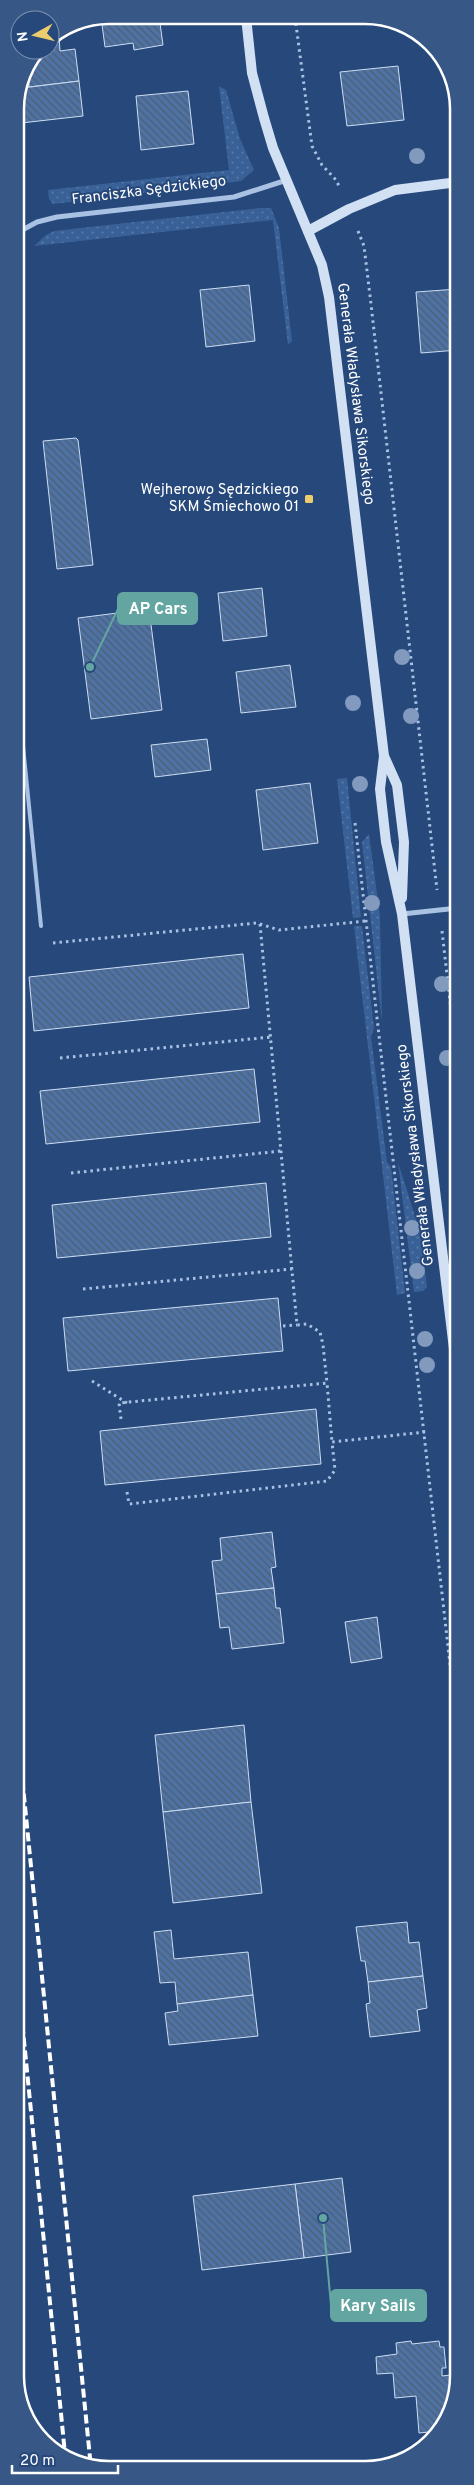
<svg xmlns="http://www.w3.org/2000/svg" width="474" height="2485" font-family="Overpass,sans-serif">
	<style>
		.grass { fill: url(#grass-dots) }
		.building { fill: url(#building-back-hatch); stroke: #ccddf3 }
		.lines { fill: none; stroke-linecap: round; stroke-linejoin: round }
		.path { stroke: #a9c2e4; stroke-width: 3; stroke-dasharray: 2.5 4; stroke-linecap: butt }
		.lane { stroke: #a9c2e4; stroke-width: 4 }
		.street { stroke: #a9c2e4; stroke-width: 5 }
		.secondary { stroke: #d2e0f4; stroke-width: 10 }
		.rail { stroke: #fff; stroke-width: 4; stroke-dasharray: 9 4; stroke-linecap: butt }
		.tree { fill: #819abd }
		.poi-dot { fill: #edcc6f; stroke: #26487b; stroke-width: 2 }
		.labels { text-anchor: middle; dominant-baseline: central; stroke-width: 4; stroke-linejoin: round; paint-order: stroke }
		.street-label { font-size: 15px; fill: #fff; stroke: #26487b }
		.poi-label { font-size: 15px; fill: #fff; stroke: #26487b; text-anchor: end }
		.rim { fill: none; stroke: #fff; stroke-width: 2.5 }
		.leader { fill: none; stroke: #63a6a1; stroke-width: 2 }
		.callout-dot { fill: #63a6a1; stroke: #26487b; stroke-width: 2 }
		.callout { fill: #63a6a1; stroke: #63a6a1; stroke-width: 2 }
		.callout-label { font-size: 16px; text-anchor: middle; font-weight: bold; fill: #fff }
	</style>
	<defs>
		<pattern id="grass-dots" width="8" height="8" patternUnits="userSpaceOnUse" patternTransform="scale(1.25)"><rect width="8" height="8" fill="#396198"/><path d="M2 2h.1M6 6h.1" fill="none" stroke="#5779a7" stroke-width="1.8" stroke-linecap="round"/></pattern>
		<pattern id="building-back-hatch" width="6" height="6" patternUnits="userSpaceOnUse" patternTransform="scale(1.25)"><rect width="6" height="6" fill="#4e72a3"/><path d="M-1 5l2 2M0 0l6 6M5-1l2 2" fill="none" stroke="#4d5d73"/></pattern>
	</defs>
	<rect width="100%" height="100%" fill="#26487b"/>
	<!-- grass -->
	<g class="grass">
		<path d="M219 86 226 90 240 139 254 170 241 181 53 204 49 199 48 190 229 170Z"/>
		<path d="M261 208H271L279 228 292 341 288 345 273 220 34 246 46 235 54 231Z"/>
		<path d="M347 778 361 917 353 918 337 779Z"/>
		<path d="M369 834 380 916 382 1023 362 842Z"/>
		<path d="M354 926H362L374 1028 371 1037 387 1162 391 1167 405 1293 397 1295Z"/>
		<path d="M398 1162 420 1232 427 1287 423 1291 414 1292Z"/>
	</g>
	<!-- building -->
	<g class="building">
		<path d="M109 15 159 16 163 45 134 50 133 43 105 47 101 17Z"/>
		<path d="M59 37 60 51 75 49 79 81 29 87 28 74 38 54 40 53V50H50V38Z"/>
		<path d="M398 66 404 120 347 126 340 72Z"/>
		<path d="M447 72 458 97V118H453Z"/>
		<path d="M79 81 83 116 21 123 18 97 22 88Z"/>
		<path d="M188 91 194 144 141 150 136 96Z"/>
		<path d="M249 285 255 341 206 347 200 290Z"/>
		<path d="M458 289V350L421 353 416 292Z"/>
		<path d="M76 438 78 440 93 565 57 569 43 441Z"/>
		<path d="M458 463V484L456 464Z"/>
		<path d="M262 588 267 636 223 641 218 593Z"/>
		<path d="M458 607V666H457L451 608Z"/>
		<path d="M149 609 162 710 91 719 78 618Z"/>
		<path d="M290 665 296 707 241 713 236 672Z"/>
		<path d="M207 739 211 770 155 777 151 745Z"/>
		<path d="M310 783 318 843 263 850 256 790Z"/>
		<path d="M243 954 249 1008 34 1031 29 977Z"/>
		<path d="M254 1069 260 1122 46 1144 40 1091Z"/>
		<path d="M266 1183 271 1237 57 1258 52 1205Z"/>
		<path d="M278 1298 283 1351 68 1371 63 1318Z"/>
		<path d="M316 1409 321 1464 105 1485 100 1431Z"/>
		<path d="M272 1532 276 1567 271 1568 274 1588 216 1594 212 1561 222 1560 220 1538Z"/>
		<path d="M274 1588 276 1608H280L284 1643 232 1649 229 1627 220 1628 216 1594Z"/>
		<path d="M377 1617 382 1658 351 1663 345 1622Z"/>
		<path d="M244 1725 251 1802 163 1812 155 1735Z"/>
		<path d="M251 1802 262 1893 173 1903 163 1812Z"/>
		<path d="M407 1922 409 1943 419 1942 423 1976 368 1982 365 1961H361L356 1927Z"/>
		<path d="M171 1930 174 1959 248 1952 253 1995 177 2004 175 1982 160 1983 154 1932Z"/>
		<path d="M423 1976 427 2008 417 2010 420 2031 370 2037 366 2004 370 2003 368 1982Z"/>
		<path d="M253 1995 258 2036 169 2045 165 2013 178 2011 177 2004Z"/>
		<path d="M342 2178 351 2252 304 2258 295 2184Z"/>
		<path d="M295 2184 304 2258 202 2270 193 2196Z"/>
		<path d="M411 2341 412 2344 439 2341 440 2347H444L446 2368H442V2376L459 2374V2382L439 2431 419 2433 416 2396 395 2398 393 2373 377 2374 376 2357 397 2354 396 2343Z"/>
		<path d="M387 2464 377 2469H343Z"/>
	</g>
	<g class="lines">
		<!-- path -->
		<g class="path">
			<path d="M295 17 312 146 322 165 336 180 340 188"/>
			<path d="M358 231 364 246 371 304 437 890"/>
			<path d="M355 823 459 1744"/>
			<path d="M260 924 297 1325 307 1324 320 1332 323 1345 327 1383"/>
			<path d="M442 931 458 1071"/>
			<path d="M53 943 257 923 279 930 366 921"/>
			<path d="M60 1058 271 1037"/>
			<path d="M71 1173 281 1151"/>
			<path d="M83 1289 292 1269"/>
			<path d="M283 1326 297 1325"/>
			<path d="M92 1381 127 1403"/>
			<path d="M121 1419 119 1403 327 1383 332 1442"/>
			<path d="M127 1492 129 1504 327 1481 335 1470 332 1442 425 1432"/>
		</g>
		<!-- lane -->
		<path class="lane" d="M15 666 41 926"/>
		<!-- street -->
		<g class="street">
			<path d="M15 234 37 222 57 217 234 197 287 180"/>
			<path d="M402 914 458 908"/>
		</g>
		<!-- secondary -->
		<g class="secondary">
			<path d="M246 17 252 73 264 118 273 148 322 265 329 297 384 756 380 789 386 842 402 914 459 1391"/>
			<path d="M308 231 349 209 395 190 458 182"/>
			<path d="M384 756 397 785 404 842 402 898"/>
		</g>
		<!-- rail -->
		<g class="rail">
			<path d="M16 1716 91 2468"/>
			<path d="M16 1960 65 2454"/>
		</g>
	</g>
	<!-- trees -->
	<g class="tree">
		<circle cx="417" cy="156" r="8"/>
		<circle cx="402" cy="657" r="8"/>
		<circle cx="353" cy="703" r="8"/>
		<circle cx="411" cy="716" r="8"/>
		<circle cx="360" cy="784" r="8"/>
		<circle cx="372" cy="903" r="8"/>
		<circle cx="442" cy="984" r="8"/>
		<circle cx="447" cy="1058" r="8"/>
		<circle cx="412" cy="1228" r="8"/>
		<circle cx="417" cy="1271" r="8"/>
		<circle cx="425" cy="1339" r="8"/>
		<circle cx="427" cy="1365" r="8"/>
	</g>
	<!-- markers -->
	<rect class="poi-dot" x="304" y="494" width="10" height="10" rx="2.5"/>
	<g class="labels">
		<!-- street labels -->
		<g class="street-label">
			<text transform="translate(149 191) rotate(-7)">Franciszka Sędzickiego</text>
			<text transform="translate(355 394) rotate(83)">Generała Władysława Sikorskiego</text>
			<text transform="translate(416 1155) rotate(-97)">Generała Władysława Sikorskiego</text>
		</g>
		<!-- poi labels -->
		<g class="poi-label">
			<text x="299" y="490">Wejherowo Sędzickiego<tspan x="299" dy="17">SKM Śmiechowo 01</tspan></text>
		</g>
	</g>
	<!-- crop -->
	<path d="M0 0H474V2485H0ZM109 24H365A85 85 0 0 1 450 109V2376A85 85 0 0 1 365 2461H109A85 85 0 0 1 24 2376V109A85 85 0 0 1 109 24Z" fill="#375786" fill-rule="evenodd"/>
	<path class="rim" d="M109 24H365A85 85 0 0 1 450 109V2376A85 85 0 0 1 365 2461H109A85 85 0 0 1 24 2376V109A85 85 0 0 1 109 24Z"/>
	<!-- callouts -->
	<path class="leader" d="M90 667L118 609M323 2218L331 2305"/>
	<g class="callout-dot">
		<circle cx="90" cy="667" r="5"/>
		<circle cx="323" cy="2218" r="5"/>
	</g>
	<g class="callout">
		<rect x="118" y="593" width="79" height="31" rx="5"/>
		<rect x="331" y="2290" width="95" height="31" rx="5"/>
	</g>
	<g class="callout-label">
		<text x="158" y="614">AP Cars</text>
		<text x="378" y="2311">Kary Sails</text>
	</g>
	<!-- north arrow -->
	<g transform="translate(35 35) rotate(262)"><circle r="24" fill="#26487b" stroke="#7d91b0"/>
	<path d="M0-4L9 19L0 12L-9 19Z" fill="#edcc6f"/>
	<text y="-8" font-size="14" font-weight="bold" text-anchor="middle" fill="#ffffff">N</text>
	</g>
	<!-- scale -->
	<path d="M12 2465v8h106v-8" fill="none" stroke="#ffffff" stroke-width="2.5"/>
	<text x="20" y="2465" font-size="15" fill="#ffffff" stroke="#26487b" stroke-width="4" paint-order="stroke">20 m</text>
</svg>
